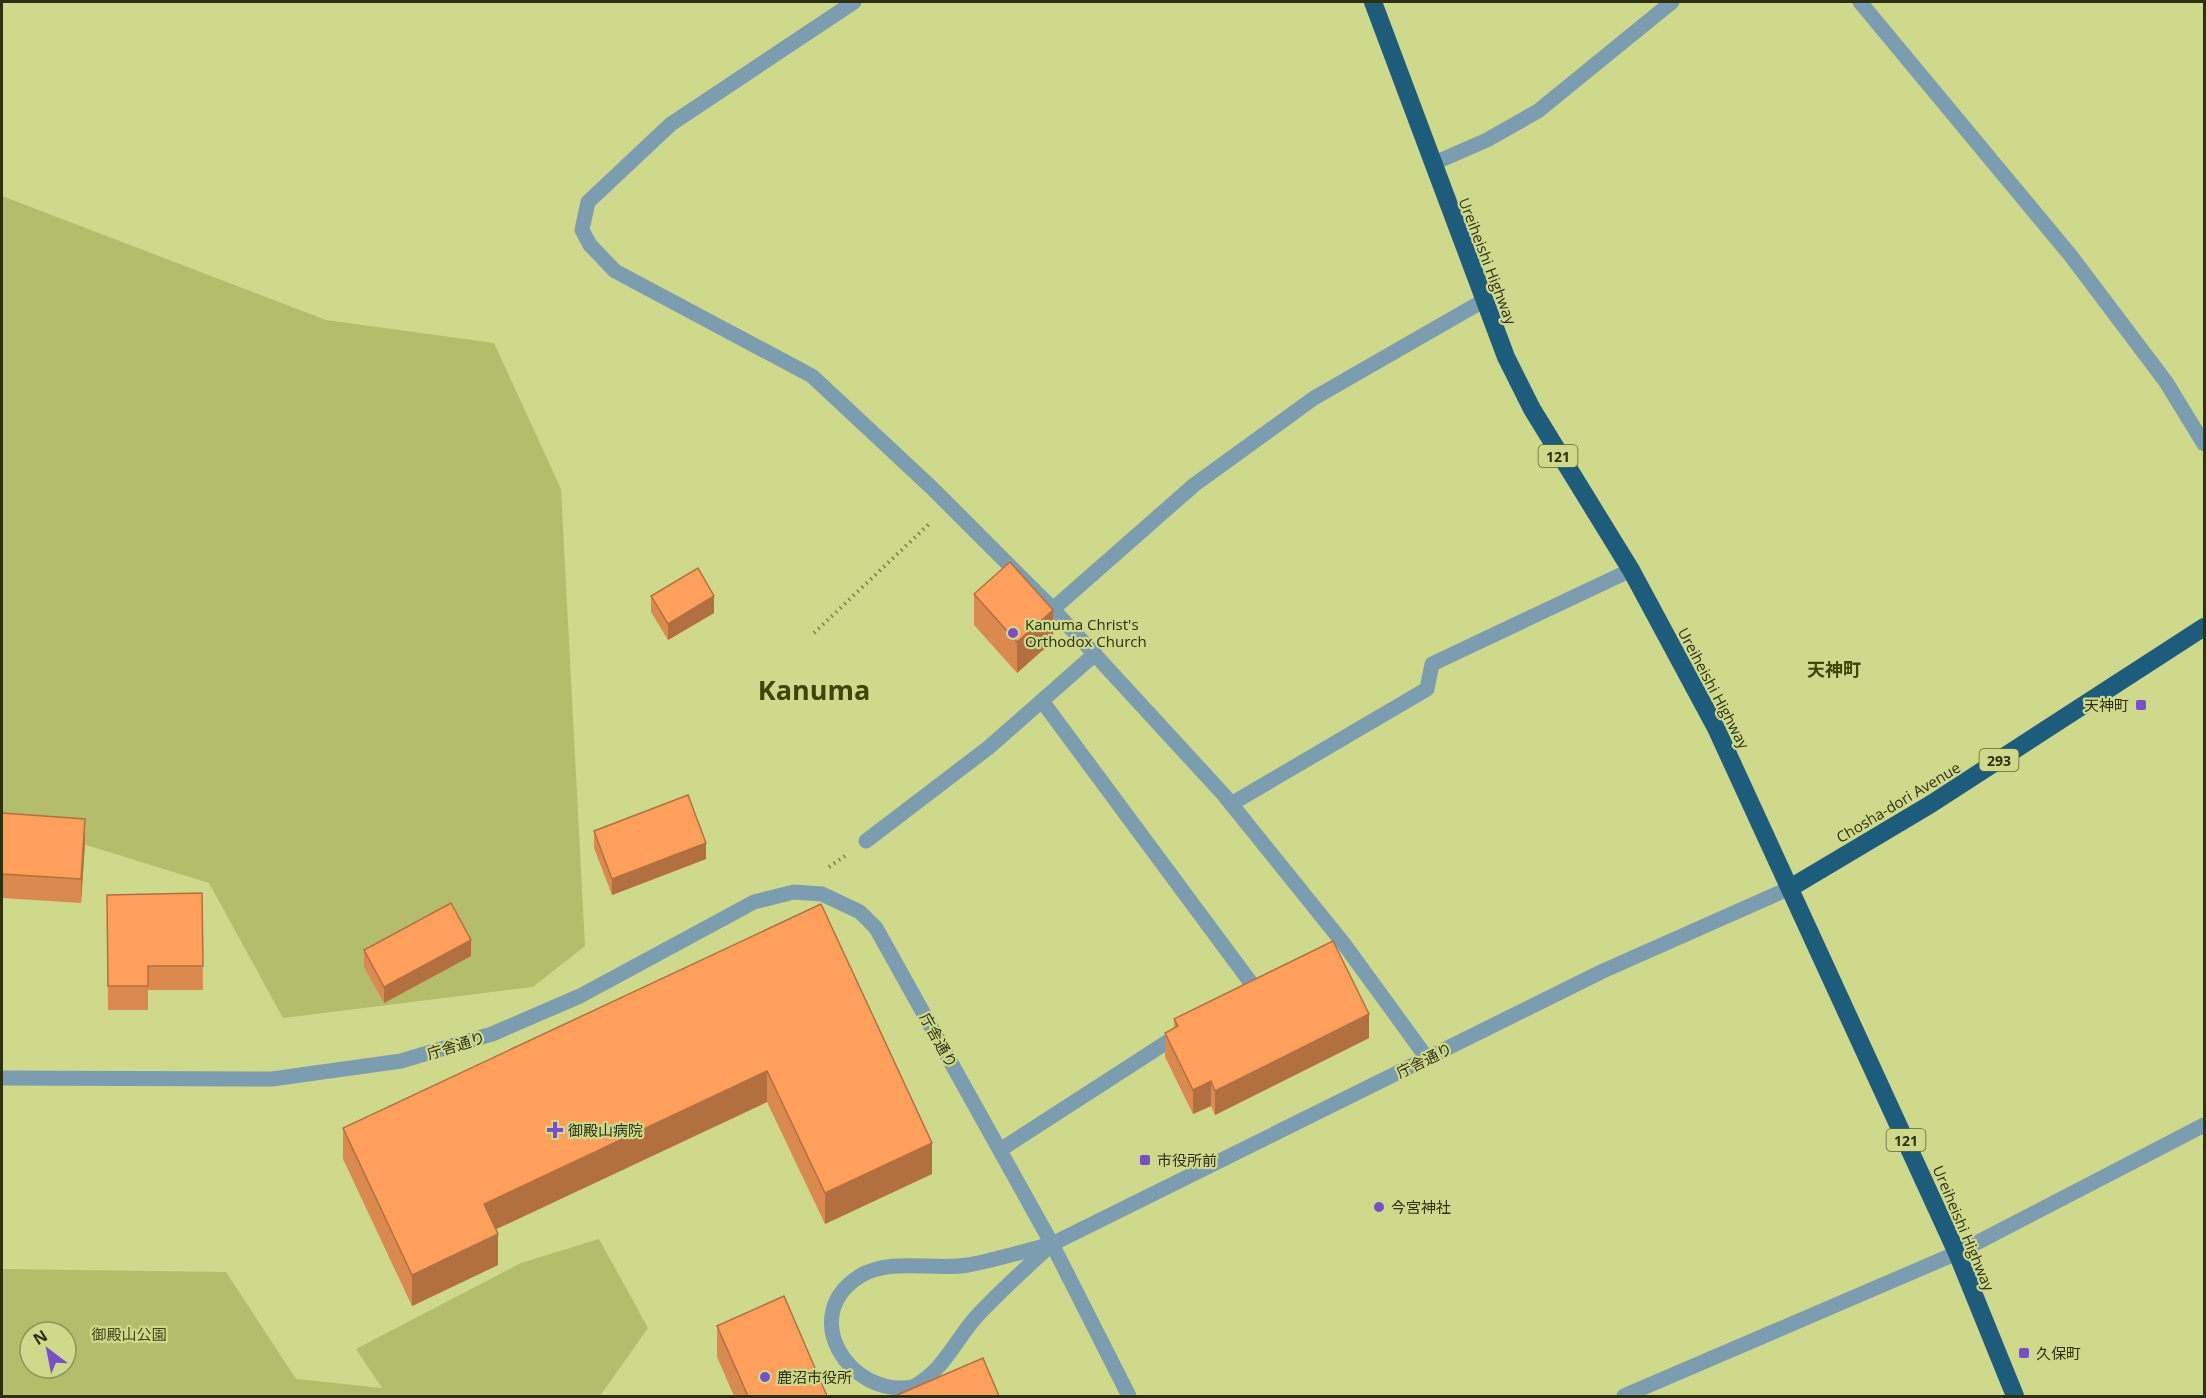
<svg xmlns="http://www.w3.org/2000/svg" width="2206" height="1398" font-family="'Open Sans','Noto Sans JP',sans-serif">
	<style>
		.green { fill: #b3bd6c; fill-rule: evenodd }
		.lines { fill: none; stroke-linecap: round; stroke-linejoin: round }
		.path { stroke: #7a814b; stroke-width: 4; stroke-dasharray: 1.5 4.5; stroke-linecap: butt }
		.minor { stroke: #7c9caf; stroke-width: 15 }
		.highway { stroke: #1e5c7b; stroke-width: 18 }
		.wall { fill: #da8a4f }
		.shaded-wall { fill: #b27040 }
		.building { fill: #fea05c; stroke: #b27040; stroke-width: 1.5 }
		.poi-dot { fill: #7750c9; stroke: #cfd98c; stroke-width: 2 }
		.labels { text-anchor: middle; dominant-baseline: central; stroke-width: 4.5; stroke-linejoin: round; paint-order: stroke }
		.shield { fill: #cfd98c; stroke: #5e6335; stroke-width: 1.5 }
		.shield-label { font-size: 14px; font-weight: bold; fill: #2d3010 }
		.street-label { font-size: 15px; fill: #2d3010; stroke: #cfd98c }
		.poi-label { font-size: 15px; fill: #2d3010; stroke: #cfd98c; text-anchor: start }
		.park-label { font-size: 15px; fill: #404516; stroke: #cfd98c }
		.quarter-label { font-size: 18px; font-weight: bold; fill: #404506; stroke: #cfd98c }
		.town-label { font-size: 27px; font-weight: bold; fill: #404506; stroke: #cfd98c }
	</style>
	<rect width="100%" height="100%" fill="#cfd98c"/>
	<!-- green -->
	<g class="green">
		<path d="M2 196 326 320 494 343 561 489 585 946 533 987 283 1018 209 883 2 819Z"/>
		<path d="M599 1239 648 1328 600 1396H2V1269L226 1272 296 1379 382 1388 356 1349 521 1263ZM30 1332H66V1368H30Z"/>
	</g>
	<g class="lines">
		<!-- path -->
		<g class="path">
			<path d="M814 633 929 524"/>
			<path d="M829 867 845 856"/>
		</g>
		<!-- minor -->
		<g class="minor">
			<path d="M854 2 671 124 588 202 582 230 590 245 615 271 812 376 932 488 1053 609 1224 795 1344 944 1427 1058"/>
			<path d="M1860 2 2071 256 2166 382 2204 444"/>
			<path d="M1432 164 1487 140 1538 111 1672 2"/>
			<path d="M1053 609 1194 485 1314 398 1483 301"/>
			<path d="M1042 701 1254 987"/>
			<path d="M1231 804 1427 689 1432 664 1631 570"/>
			<path d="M866 841 988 748 1095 654"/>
			<path d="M2 1078 272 1079 401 1061 492 1034 580 996 754 902 794 892 822 894 860 912 876 928 1052 1244 1129 1396"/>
			<path d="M1000 1150 1181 1033"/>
			<path d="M1052 1244C1026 1268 1000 1291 976 1317 955 1341 943 1371 913 1387 849 1398 797 1315 860 1276 891 1257 934 1271 968 1265 996 1260 1024 1251 1052 1244L1603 971 1790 888"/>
			<path d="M1624 1396 1957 1253 2204 1125"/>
		</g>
		<!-- highway -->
		<g class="highway">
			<path d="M1373 2 1506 357 1532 409 1631 570 1716 728 1957 1253 2015 1396"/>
			<path d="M1790 888 1931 804 2204 627"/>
		</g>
	</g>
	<!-- wall -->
	<g class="wall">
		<path d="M974 594 1053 641 1017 673 974 625Z"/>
		<path d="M651 596 714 613 668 640 651 612Z"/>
		<path d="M2 813 85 843 81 903 2 898Z"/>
		<path d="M594 831 706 859 612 895 594 848Z"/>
		<path d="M202 893 203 990H148V1010H108L107 895Z"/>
		<path d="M821 904 932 1174 825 1224 767 1102 496 1229 498 1265 412 1306 343 1159V1128Z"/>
		<path d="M364 950 471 956 384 1003 364 967Z"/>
		<path d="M1174 1019 1369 1038 1215 1115 1211 1106 1193 1114 1165 1057V1033L1174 1028Z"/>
		<path d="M717 1326 827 1396H734L717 1357Z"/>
	</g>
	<!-- shaded-wall -->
	<g class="shaded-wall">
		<path d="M714 596V613L668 640V624Z"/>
		<path d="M1053 610V641L1017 673V642Z"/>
		<path d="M85 819V843L81 903V879Z"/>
		<path d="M706 843V859L612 895V879Z"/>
		<path d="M471 940V956L384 1003V987Z"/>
		<path d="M1369 1014V1038L1215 1115V1091Z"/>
		<path d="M767 1071V1102L484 1235V1204Z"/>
		<path d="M1211 1081V1106L1193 1114V1090Z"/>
		<path d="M932 1143V1174L825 1224V1193Z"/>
		<path d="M498 1234V1265L412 1306V1275Z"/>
	</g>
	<!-- building -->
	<g class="building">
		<path d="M1010 562 1053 610 1017 642 974 594Z"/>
		<path d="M698 568 714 596 668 624 651 596Z"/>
		<path d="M688 795 706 843 612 879 594 831Z"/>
		<path d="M2 813 85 819 81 879 2 874Z"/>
		<path d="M202 893 203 966H148V986H108L107 895Z"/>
		<path d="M451 903 471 940 384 987 364 950Z"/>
		<path d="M821 904 932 1143 825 1193 767 1071 484 1204 498 1234 412 1275 343 1128Z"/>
		<path d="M1333 941 1369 1014 1215 1091 1211 1081 1193 1090 1165 1033 1178 1026 1174 1019Z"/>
		<path d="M784 1296 827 1396H748L717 1326Z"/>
		<path d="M983 1358 999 1396H895Z"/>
	</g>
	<!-- markers -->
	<g class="poi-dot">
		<circle cx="1013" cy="633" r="6"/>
		<rect x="2135" y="699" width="12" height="12" rx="3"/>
		<path d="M552 1121h6v6h6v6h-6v6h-6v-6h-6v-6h6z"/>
		<rect x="1139" y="1154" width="12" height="12" rx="3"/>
		<circle cx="1379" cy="1207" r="6"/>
		<rect x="2018" y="1347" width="12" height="12" rx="3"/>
		<circle cx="765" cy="1377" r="6"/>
	</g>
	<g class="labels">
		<!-- shield labels -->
		<g class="shield">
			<rect x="1538.5" y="445" width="39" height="22" rx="4.5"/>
			<rect x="1979.5" y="749" width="39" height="22" rx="4.5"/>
			<rect x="1886.5" y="1129" width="39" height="22" rx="4.5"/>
		</g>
		<g class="shield-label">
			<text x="1558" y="456">121</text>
			<text x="1999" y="760">293</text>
			<text x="1906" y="1140">121</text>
		</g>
		<!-- street labels -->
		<g class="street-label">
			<text transform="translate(1488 261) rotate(69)">Ureiheishi Highway</text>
			<text transform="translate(1714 688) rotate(62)">Ureiheishi Highway</text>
			<text transform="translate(1898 802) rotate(-31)">Chosha-dori Avenue</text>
			<text transform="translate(939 1040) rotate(61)">庁舎通り</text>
			<text transform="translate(456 1045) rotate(-17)">庁舎通り</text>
			<text transform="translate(1424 1060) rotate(-26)">庁舎通り</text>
			<text transform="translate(1964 1228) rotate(67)">Ureiheishi Highway</text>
		</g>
		<!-- poi labels -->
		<g class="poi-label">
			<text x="1025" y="624">Kanuma Christ's<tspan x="1025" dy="17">Orthodox Church</tspan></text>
			<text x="2129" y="705" text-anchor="end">天神町</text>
			<text x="568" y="1130">御殿山病院</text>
			<text x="1157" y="1160">市役所前</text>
			<text x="1391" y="1207">今宮神社</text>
			<text x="2036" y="1353">久保町</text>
			<text x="777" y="1377">鹿沼市役所</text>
		</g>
		<!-- park labels -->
		<g class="park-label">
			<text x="129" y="1334">御殿山公園</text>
		</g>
		<!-- quarter labels -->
		<g class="quarter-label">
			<text x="1834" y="669">天神町</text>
		</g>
		<!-- town labels -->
		<g class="town-label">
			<text x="814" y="689">Kanuma</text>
		</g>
	</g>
	<!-- border -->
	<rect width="2206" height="1398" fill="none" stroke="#2d3010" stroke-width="6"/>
	<!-- north arrow -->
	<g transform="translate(48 1350) rotate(328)"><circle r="28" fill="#cfd98c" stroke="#8e955a" stroke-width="1.5"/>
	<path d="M0-4.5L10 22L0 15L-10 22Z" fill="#7750c9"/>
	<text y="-9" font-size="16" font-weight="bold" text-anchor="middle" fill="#2d3010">N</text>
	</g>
</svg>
